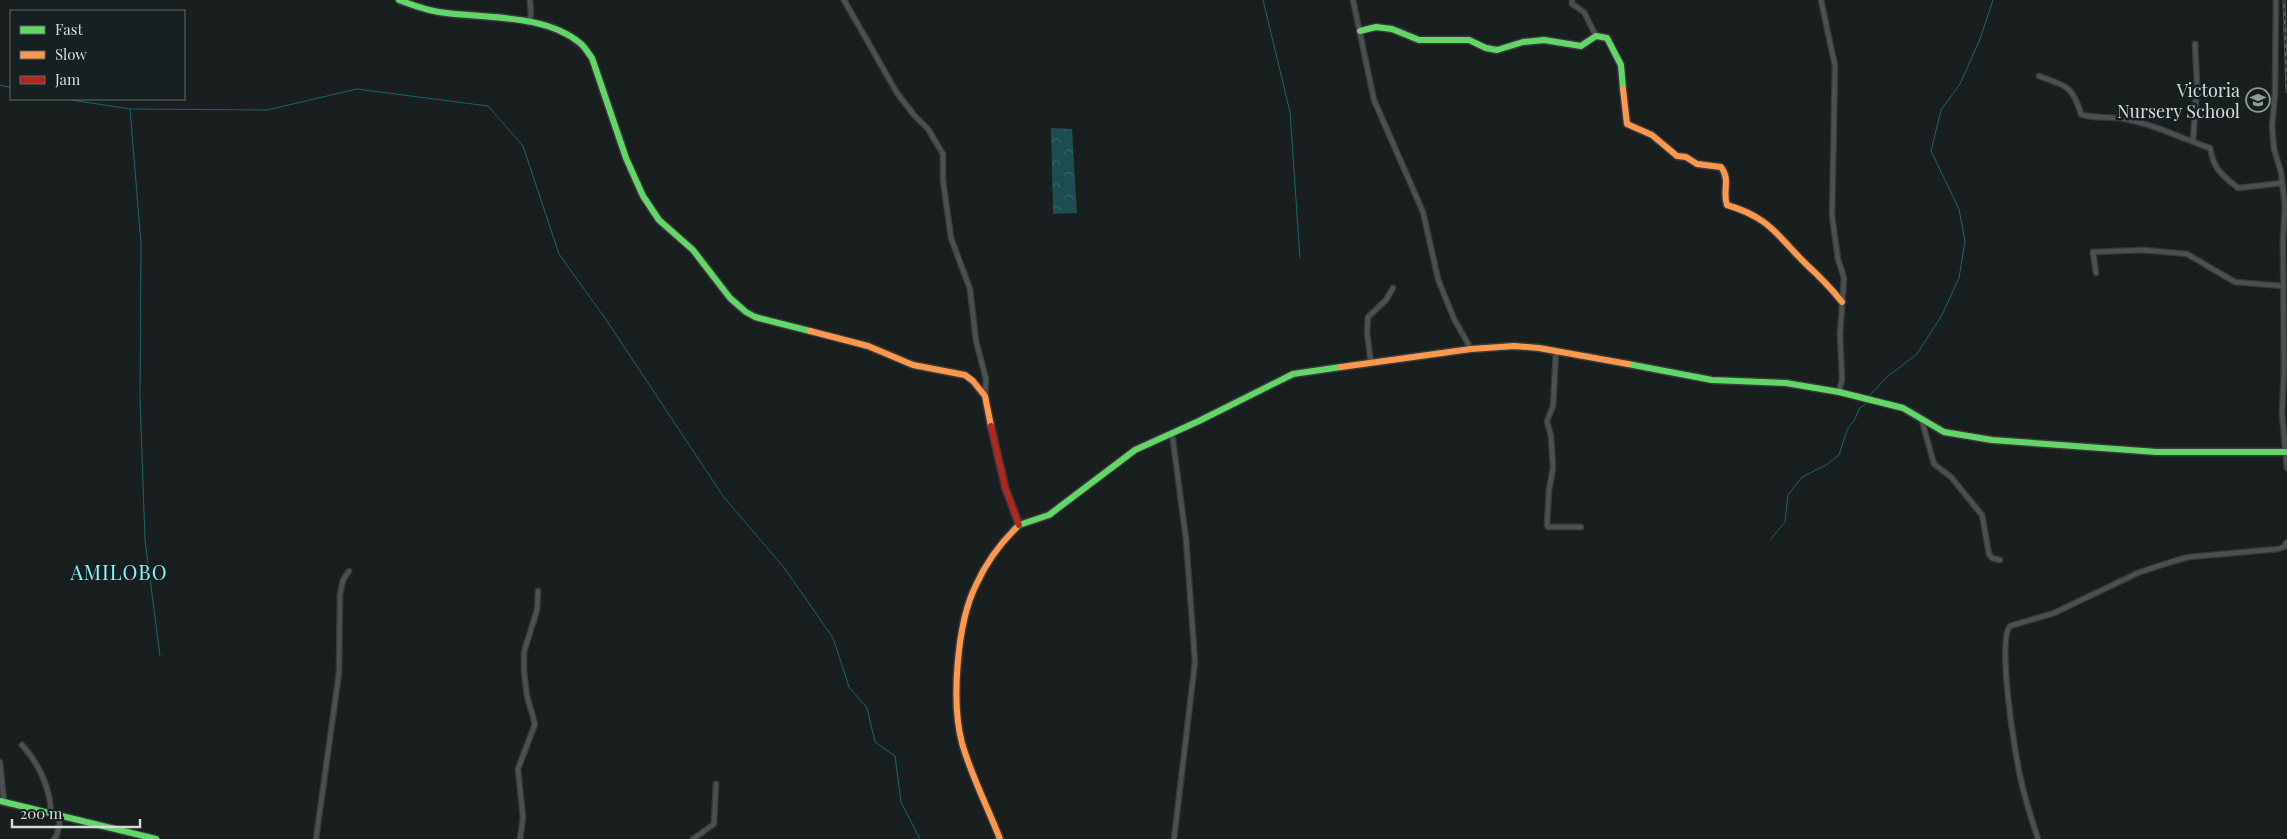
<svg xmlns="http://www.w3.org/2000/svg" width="2287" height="839" font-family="'Playfair Display',serif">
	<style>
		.forest { fill: url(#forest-crowns) }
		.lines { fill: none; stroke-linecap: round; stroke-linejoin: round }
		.stream { stroke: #166668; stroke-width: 1 }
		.street-casing { stroke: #363939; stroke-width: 7 }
		.fast-casing { stroke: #363939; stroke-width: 9 }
		.slow-casing { stroke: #363939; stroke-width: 9 }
		.jam-casing { stroke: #363939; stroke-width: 9 }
		.street { stroke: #4c5050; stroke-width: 4.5 }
		.fast { stroke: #63d668; stroke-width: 6 }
		.slow { stroke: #ff974d; stroke-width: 6 }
		.jam { stroke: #b3261e; stroke-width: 6 }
		.rail-casing { stroke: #565a5a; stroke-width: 3 }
		.rail { stroke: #172020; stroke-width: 1; stroke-dasharray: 4; stroke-linecap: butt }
		.labels { text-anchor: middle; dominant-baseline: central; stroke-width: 5; stroke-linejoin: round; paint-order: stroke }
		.poi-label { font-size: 18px; fill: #d5dbdb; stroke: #172020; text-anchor: end }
		.quarter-label { font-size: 20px; letter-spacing: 1px; fill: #88f4f6; stroke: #172020 }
	</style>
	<defs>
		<pattern id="forest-crowns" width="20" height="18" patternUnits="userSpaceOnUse" patternTransform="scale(1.25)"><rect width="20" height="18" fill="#1d4e4f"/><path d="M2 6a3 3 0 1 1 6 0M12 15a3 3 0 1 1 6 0" fill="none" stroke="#3d6768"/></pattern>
	</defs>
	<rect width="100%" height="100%" fill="#191e1e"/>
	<!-- forest -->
	<path class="forest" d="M1051 128 1072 129 1077 213 1053 214Z"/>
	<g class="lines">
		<!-- stream -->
		<g class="stream">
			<path d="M1263 0 1290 112 1300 258"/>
			<path d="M0 85 11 88"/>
			<path d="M65 99 130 109 267 110 357 89 488 106 523 146 559 254 607 321 723 496 785 569 833 638 849 687 867 708 875 742 895 756 901 802 920 839"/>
			<path d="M130 109 141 244 140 398 145 540 160 656"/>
			<path d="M1869 396 1887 377 1917 354 1942 315 1959 278 1965 241 1959 209 1931 151 1941 110 1960 84 1980 39 1993 0"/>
			<path d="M1771 539 1785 522 1788 495 1802 477 1826 465 1839 455 1847 430 1855 419 1859 409 1867 403"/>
		</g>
		<!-- street casing -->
		<g class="street-casing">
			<g id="street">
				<path d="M844 0 897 93 914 115 928 129 943 154V180L951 238 970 289 976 341 986 379 985 396"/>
				<path d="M1353 0 1374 100 1423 212 1438 279 1454 319 1471 349"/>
				<path d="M1572 0V4L1584 12 1596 36"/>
				<path d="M1821 0 1835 66 1832 216 1838 259 1844 278 1840 335 1842 379 1839 392"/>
				<path d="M2276 0 2275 94 2272 126 2274 149 2281 172 2285 206 2283 240 2284 371 2282 413 2287 468"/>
				<path d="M529 23 531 14 530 0"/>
				<path d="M2039 76C2065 86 2072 84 2081 114L2083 115C2099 119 2114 116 2130 120 2158 126 2183 139 2210 148 2214 170 2222 175 2238 188L2282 183"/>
				<path d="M2193 141 2197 84 2195 44"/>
				<path d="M2096 273 2093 252 2144 250 2187 254 2235 282 2283 286"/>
				<path d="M1556 352 1553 406 1547 421 1551 436 1553 468 1549 490 1547 525 1548 527H1581"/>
				<path d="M1371 364 1367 333 1368 317 1386 300 1393 288"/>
				<path d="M1922 421 1934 464 1951 477 1982 515 1989 554 1992 558 2000 560"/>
				<path d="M1172 433 1186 539 1195 662 1174 839"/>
				<path d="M22 745C38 762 51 789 51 814"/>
				<path d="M0 762 4 802"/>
				<path d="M54 839 57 835 61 816"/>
				<path d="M316 839 339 673 340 594 343 580 349 571"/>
				<path d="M520 839 523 818 518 769 535 724 527 696 524 672V652L537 610 538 591"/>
				<path d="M693 839 714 824 716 784"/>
				<path d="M2038 839C2032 820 2025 800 2021 780 2015 756 1997 642 2010 626L2054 613 2140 572 2174 561 2189 557 2278 549 2284 547 2287 542"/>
			</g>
		</g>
		<!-- fast casing -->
		<g class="fast-casing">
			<g id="fast">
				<path d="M399 0C412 5 425 10 439 12 484 19 543 13 580 43 585 47 588 53 592 58L626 158 643 196 659 220 693 250 730 298 746 312 755 317 810 331"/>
				<path d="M1360 31 1376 27 1392 29 1419 40H1469L1486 48 1497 50 1523 42 1544 40 1581 46 1596 36 1607 38 1621 65 1623 89"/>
				<path d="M1628 364 1712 380 1786 383 1839 392 1903 408 1944 432 1992 440 2157 452H2285"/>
				<path d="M1015 529 1019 525 1049 515 1135 450 1199 421 1293 374 1341 367"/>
				<path d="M0 801 156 839"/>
			</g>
		</g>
		<!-- slow casing -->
		<g class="slow-casing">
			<g id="slow">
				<path d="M1623 89 1627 124 1652 135 1677 156 1686 157 1697 164 1721 167C1731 180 1722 191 1727 205 1771 218 1777 236 1807 265 1820 277 1831 288 1842 302"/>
				<path d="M810 331 868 346 913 365 965 375 973 381 985 396 991 426"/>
				<path d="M1341 367 1471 349 1514 346 1539 348 1628 364"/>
				<path d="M1000 839C988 808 971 775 962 743 951 702 957 623 976 585 985 565 999 545 1015 529"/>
			</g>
		</g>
		<!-- jam casing -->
		<g class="jam-casing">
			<path id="jam" d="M991 426 1005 487 1019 525"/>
		</g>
		<!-- street -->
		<use href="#street" class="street"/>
		<!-- fast -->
		<use href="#fast" class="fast"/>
		<!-- slow -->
		<use href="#slow" class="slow"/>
		<!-- jam -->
		<use href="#jam" class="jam"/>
		<!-- rail casing -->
		<g class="rail-casing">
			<path id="rail" d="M2284 0 2287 92"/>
		</g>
		<!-- rail -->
		<use href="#rail" class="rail"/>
	</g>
	<!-- icons -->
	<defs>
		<g id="school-ring" transform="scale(1.25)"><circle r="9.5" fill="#172020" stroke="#939999" stroke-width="1.5"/><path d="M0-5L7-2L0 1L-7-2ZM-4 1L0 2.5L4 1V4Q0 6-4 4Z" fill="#939999"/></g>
	</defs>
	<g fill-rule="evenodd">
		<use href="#school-ring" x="2258" y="100"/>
	</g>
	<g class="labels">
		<!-- poi labels -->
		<g class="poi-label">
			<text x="2240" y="90">Victoria<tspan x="2240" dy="21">Nursery School</tspan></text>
		</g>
		<!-- quarter labels -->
		<g class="quarter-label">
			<text x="119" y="571">AMILOBO</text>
		</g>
	</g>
	<!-- legend -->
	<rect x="10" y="10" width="175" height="90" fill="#172020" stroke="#636b6b"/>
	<rect x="20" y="26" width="25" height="8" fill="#63d668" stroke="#636b6b"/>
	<text x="55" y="35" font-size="15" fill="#d5dbdb">Fast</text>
	<rect x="20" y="51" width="25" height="8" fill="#ff974d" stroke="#636b6b"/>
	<text x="55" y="60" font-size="15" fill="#d5dbdb">Slow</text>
	<rect x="20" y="76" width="25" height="8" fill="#b3261e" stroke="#636b6b"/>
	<text x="55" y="85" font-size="15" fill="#d5dbdb">Jam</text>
	<!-- scale -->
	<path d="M12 819v8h128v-8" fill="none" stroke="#d5dbdb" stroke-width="2.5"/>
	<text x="20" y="819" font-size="15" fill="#d5dbdb" stroke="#172020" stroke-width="4" paint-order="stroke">200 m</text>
</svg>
